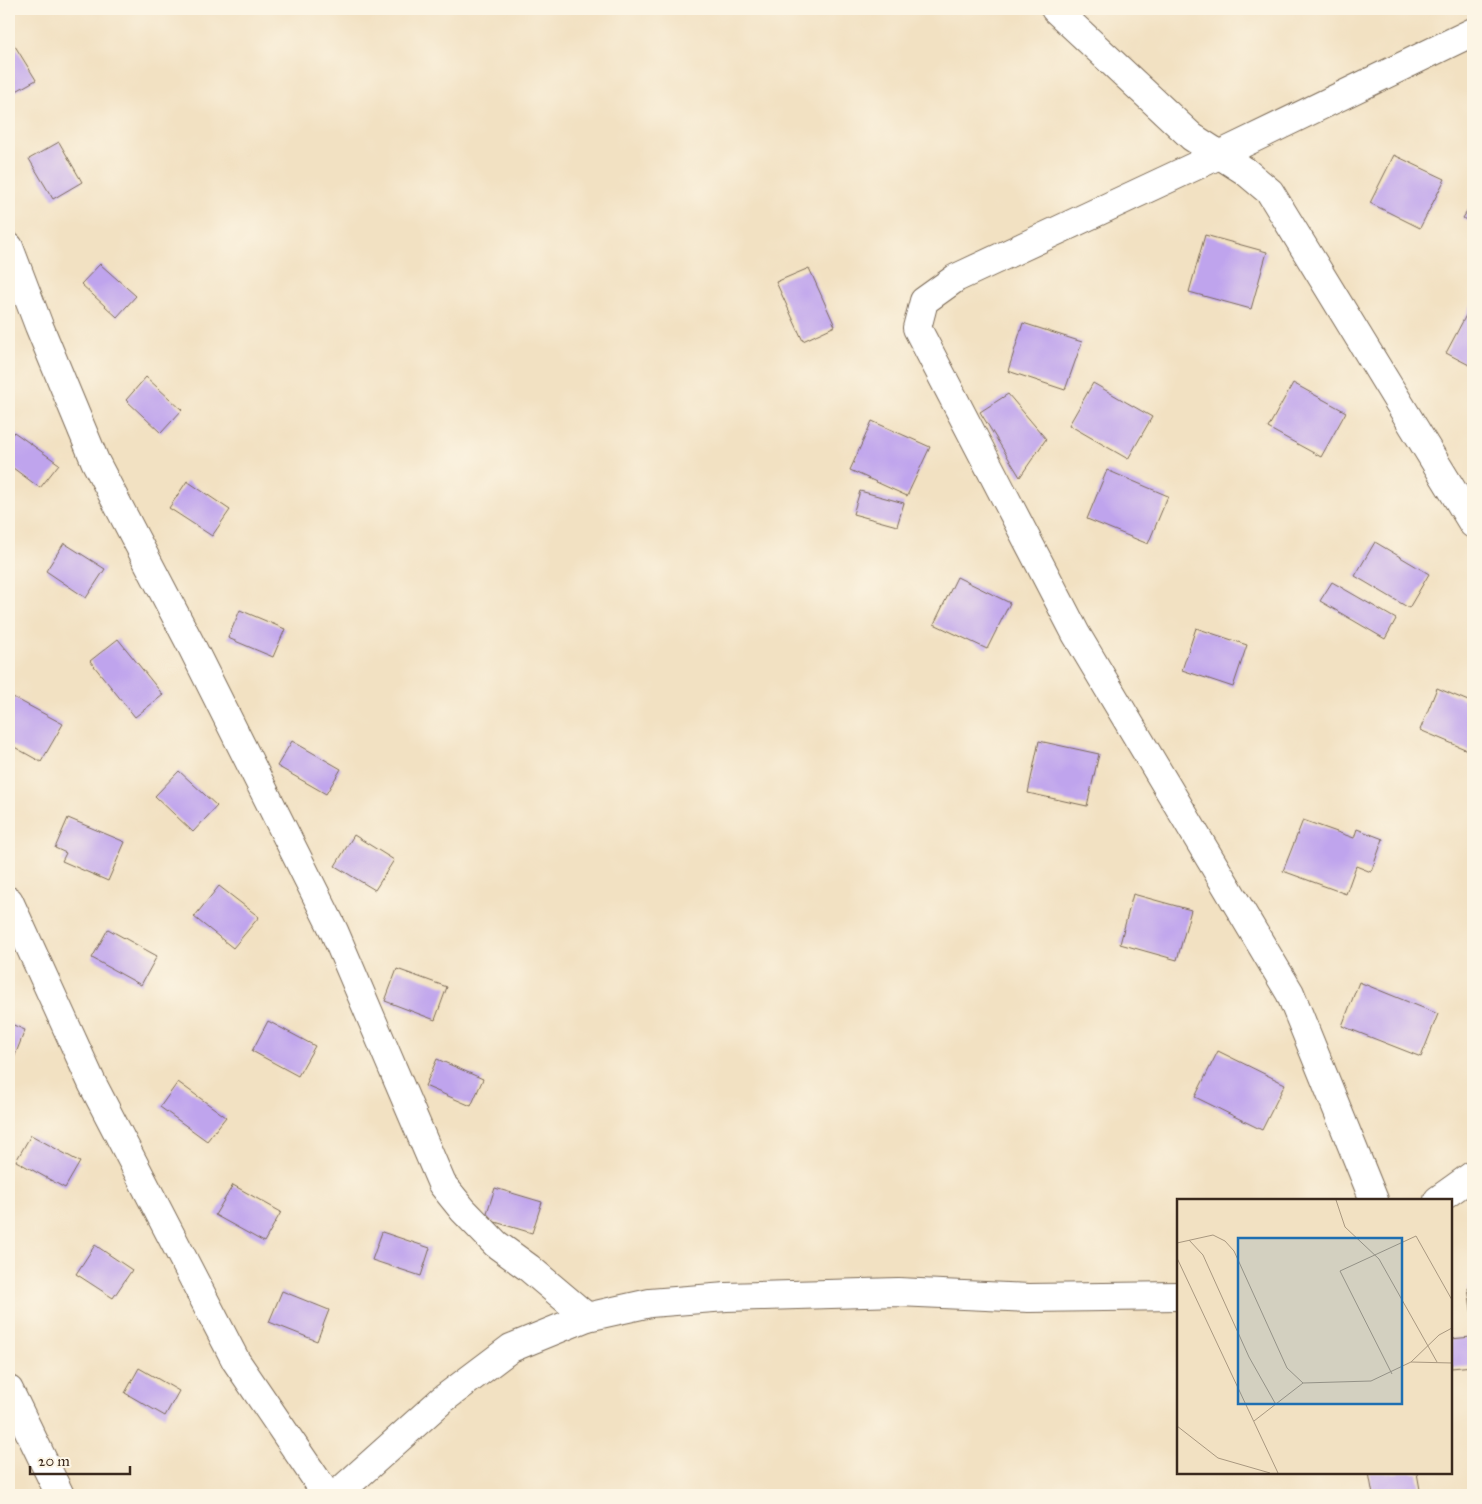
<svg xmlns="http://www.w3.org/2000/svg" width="1482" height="1504" font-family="'IM FELL Great Primer',serif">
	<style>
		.building { fill: #bfa4ed }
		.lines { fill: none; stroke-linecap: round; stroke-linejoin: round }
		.minor-casing { stroke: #7b6a57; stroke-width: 30 }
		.tertiary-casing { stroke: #7b6a57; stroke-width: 30 }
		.minor { stroke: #fff; stroke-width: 28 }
		.tertiary { stroke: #fff; stroke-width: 28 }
		.inset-road { fill: none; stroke: #a99880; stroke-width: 1 }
		.view { fill: #1f6fb2; fill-opacity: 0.15; stroke: #1f6fb2; stroke-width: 2.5 }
		.inset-edge { fill: none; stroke: #3b2a1e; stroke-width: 2.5 }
	</style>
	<rect width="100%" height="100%" fill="#fcf5e5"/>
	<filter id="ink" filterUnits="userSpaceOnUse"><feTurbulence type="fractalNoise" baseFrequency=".02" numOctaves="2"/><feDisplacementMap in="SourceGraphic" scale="10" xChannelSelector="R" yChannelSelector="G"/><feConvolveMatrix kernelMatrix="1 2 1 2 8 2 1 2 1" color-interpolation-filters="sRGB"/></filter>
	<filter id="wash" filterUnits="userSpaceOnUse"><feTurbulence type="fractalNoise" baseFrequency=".0096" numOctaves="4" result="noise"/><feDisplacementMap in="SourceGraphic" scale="20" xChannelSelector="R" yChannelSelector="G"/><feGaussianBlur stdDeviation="1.12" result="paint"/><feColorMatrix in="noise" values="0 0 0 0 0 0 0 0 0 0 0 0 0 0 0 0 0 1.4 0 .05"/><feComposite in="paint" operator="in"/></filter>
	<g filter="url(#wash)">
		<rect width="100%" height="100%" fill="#f2e1c2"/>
		<g id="blocks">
			<!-- building -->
			<g class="building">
				<path d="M15 46 36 80 11 94 9 89V50Z"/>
				<path d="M59 142 82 182 53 199 29 159Z"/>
				<path d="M1394 155 1445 179 1420 228 1370 203Z"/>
				<path d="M1473 202V224L1463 218Z"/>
				<path d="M1205 235 1267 252 1251 309 1189 292Z"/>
				<path d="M100 264 136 296 117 317 81 284Z"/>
				<path d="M809 268 835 326 803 341 776 282Z"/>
				<path d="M1473 302V367L1446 353Z"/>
				<path d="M1023 323 1082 342 1065 390 1008 371Z"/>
				<path d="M146 377 182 410 161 433 126 400Z"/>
				<path d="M1093 383 1152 417 1128 459 1069 425Z"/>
				<path d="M1293 383 1346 412 1321 457 1268 428Z"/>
				<path d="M1008 394 1046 439 1020 477 980 412Z"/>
				<path d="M872 421 930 447 907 496 850 470Z"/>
				<path d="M14 432 59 464 40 488 9 465V438Z"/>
				<path d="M1107 470 1168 496 1148 544 1087 519Z"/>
				<path d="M187 481 230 510 212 536 169 508Z"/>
				<path d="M860 491 904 503 897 526 853 514Z"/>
				<path d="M1375 542 1429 574 1409 608 1355 576Z"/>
				<path d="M64 543 105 569 86 598 46 571Z"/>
				<path d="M957 577 1010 603 987 649 934 624Z"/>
				<path d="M1332 582 1396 619 1385 639 1320 601Z"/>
				<path d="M240 610 285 629 273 657 228 638Z"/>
				<path d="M1196 628 1247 645 1233 687 1182 670Z"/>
				<path d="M118 639 163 695 135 717 90 661Z"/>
				<path d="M1437 688 1473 703 1472 752 1420 730Z"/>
				<path d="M11 696 63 724 41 762 9 744V700Z"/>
				<path d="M292 741 341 769 326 794 277 766Z"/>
				<path d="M1039 741 1099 754 1087 806 1028 793Z"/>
				<path d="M179 771 217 806 193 832 155 796Z"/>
				<path d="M68 818 125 842 108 881 62 861 66 853 55 848Z"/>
				<path d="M1303 820 1354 838 1357 829 1383 839 1371 872 1356 866 1346 894 1283 871Z"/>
				<path d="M354 835 394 860 375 890 335 866Z"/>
				<path d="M219 886 259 917 233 948 194 917Z"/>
				<path d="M1133 894 1191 910 1177 960 1120 944Z"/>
				<path d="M108 929 157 956 141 985 92 958Z"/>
				<path d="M397 969 447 987 435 1020 385 1001Z"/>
				<path d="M1359 982 1438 1014 1421 1057 1342 1026Z"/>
				<path d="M268 1021 315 1046 298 1076 252 1051Z"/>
				<path d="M9 1023 25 1030 14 1058 9 1056Z"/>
				<path d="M1218 1051 1285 1084 1262 1130 1195 1097Z"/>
				<path d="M437 1059 483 1079 471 1106 425 1086Z"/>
				<path d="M178 1082 226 1117 207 1141 160 1107Z"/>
				<path d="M31 1135 80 1162 65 1188 16 1161Z"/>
				<path d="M233 1185 281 1212 264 1242 215 1215Z"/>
				<path d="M495 1188 542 1202 532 1233 485 1219Z"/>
				<path d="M382 1232 430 1248 421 1276 372 1260Z"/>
				<path d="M95 1245 132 1270 113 1298 76 1274Z"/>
				<path d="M1473 1287V1316H1472L1468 1288Z"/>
				<path d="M282 1291 329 1310 317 1341 269 1322Z"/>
				<path d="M1471 1337 1473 1366 1451 1368V1339Z"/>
				<path d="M139 1368 179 1391 165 1416 125 1393Z"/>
				<path d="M1369 1473H1417L1421 1495H1373Z"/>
			</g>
		</g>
	</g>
	<g filter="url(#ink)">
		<use href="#blocks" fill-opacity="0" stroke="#7b6a57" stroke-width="1"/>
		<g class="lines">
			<!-- minor casing -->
			<g class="minor-casing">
				<g id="minor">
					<path d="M1055 9 1192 137 1245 171 1270 192 1473 524"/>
					<path d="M9 247 39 326 95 461 191 645 334 931 442 1184 463 1210 496 1244 529 1268 587 1317"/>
					<path d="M9 901 92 1083 236 1361 327 1495"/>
					<path d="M1374 1200 1290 993 1076 634 917 328 924 301 956 278 1219 155 1473 32"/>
					<path d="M1438 1200 1473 1175"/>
					<path d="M336 1495 442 1400 511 1348 587 1317 650 1303 726 1297 898 1292 1029 1298 1178 1296"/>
				</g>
			</g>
			<!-- tertiary casing -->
			<g class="tertiary-casing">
				<path id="tertiary" d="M9 1390 60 1495"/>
			</g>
			<!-- minor -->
			<use href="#minor" class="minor"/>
			<!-- tertiary -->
			<use href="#tertiary" class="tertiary"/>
		</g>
	</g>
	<!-- overview -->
	<g transform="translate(1177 1199)">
		<rect width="275" height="275" fill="#f2e1c2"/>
		<path class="inset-road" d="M159 1 168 28 202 60 260 163M12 41 26 56 72 158 98 204M0 44 36 36 48 42 57 52 110 169 126 184M0 59 101 274M234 163 262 136 275 129M215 175 163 72 239 37 275 101M77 222 126 184 194 182 234 163 275 164M0 227 41 259 93 274"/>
		<path class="view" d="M61 39H225V205H61Z"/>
		<rect width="275" height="275" class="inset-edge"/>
	</g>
	<!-- margin -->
	<rect width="1482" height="1504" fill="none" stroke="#fcf5e5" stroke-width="30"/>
	<!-- scale -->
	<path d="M30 1466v8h100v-8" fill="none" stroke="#3b2a1e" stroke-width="2.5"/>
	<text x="38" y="1466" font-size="15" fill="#3b2a1e" stroke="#fcf5e5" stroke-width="4" paint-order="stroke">20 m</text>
</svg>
